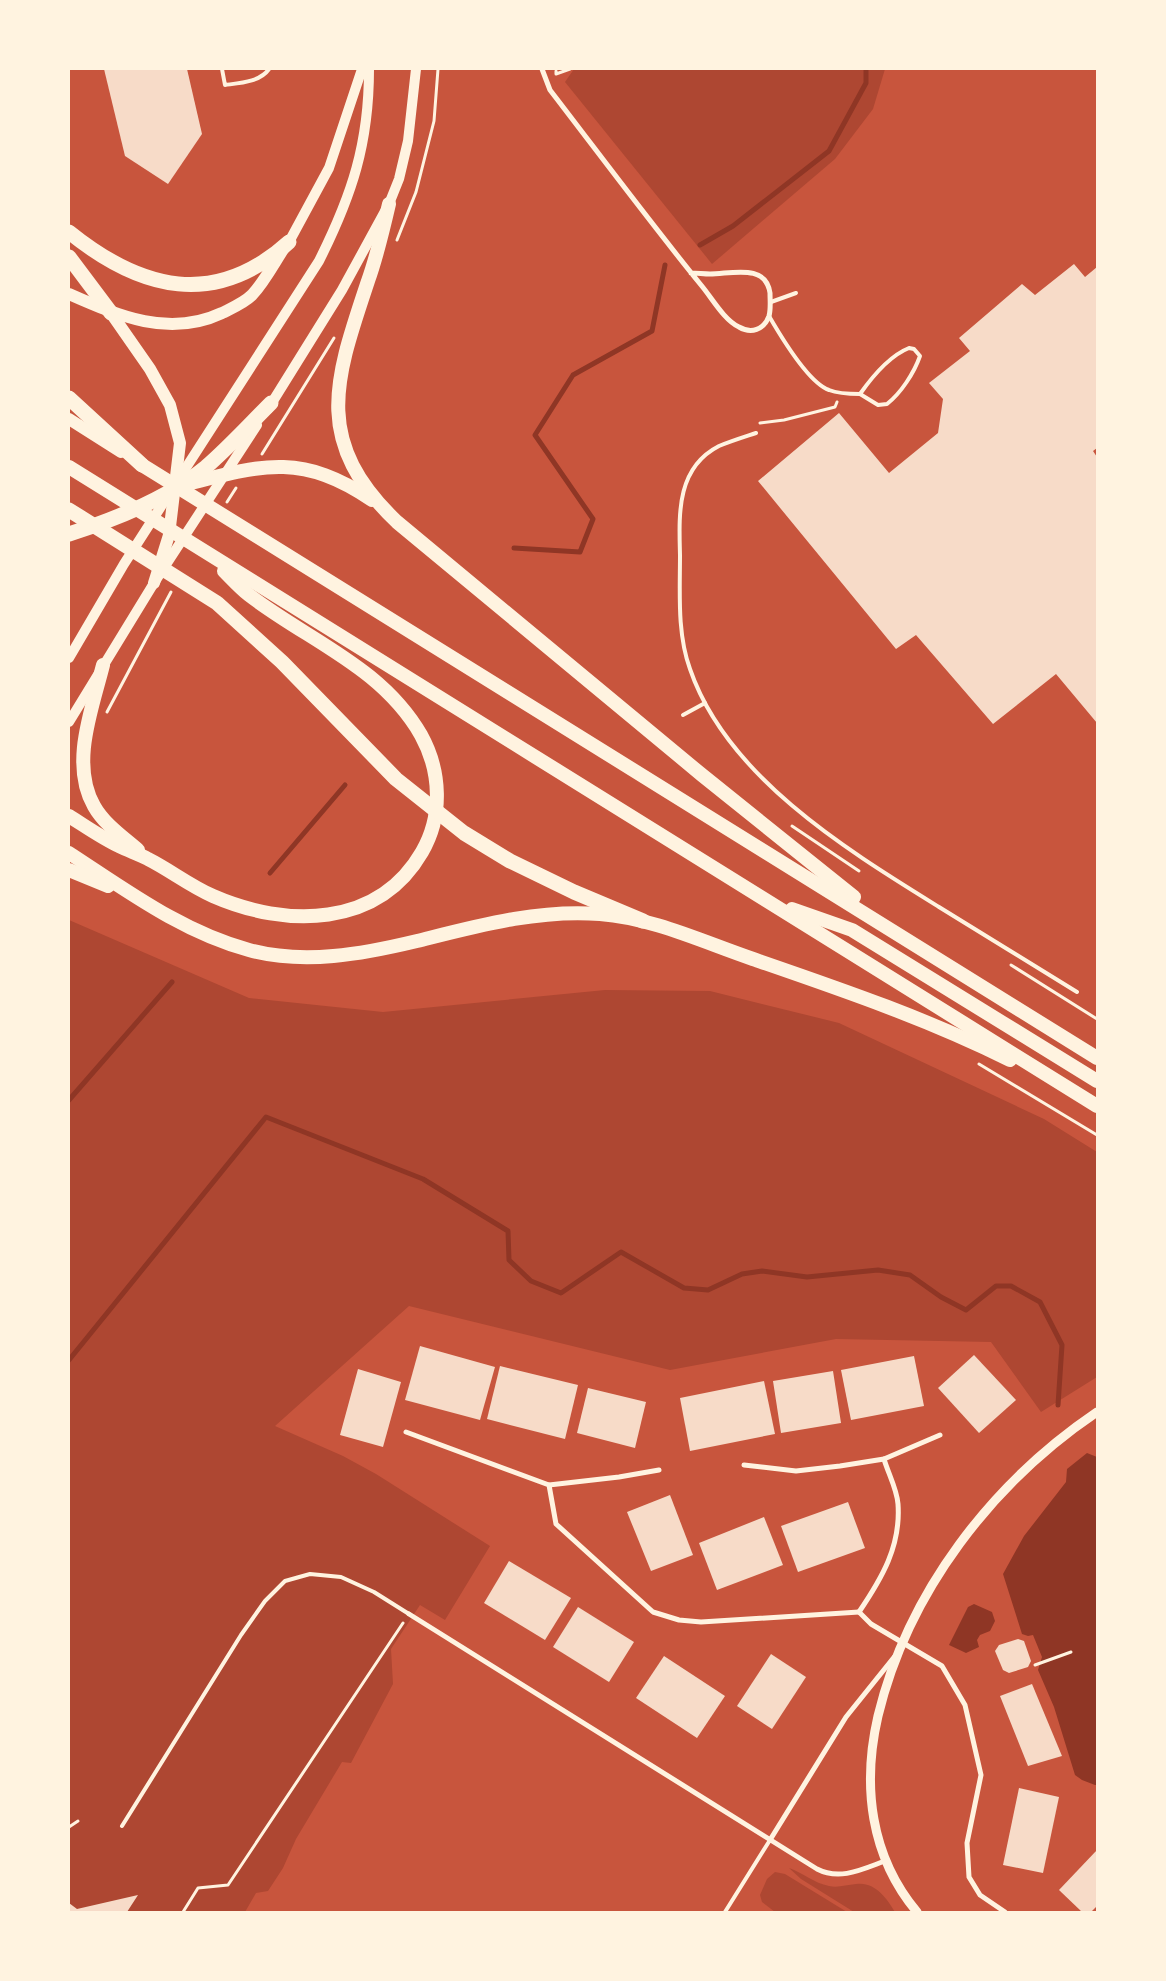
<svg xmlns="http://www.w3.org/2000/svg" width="1166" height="1981" font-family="'Playfair Display',serif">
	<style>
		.green { fill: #ae4732 }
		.water { fill: #8f3625 }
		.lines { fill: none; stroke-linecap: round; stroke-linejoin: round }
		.stream { stroke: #8f3625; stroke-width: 5 }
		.building { fill: #f7dbc8 }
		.path { stroke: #fff3e0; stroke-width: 3 }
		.service { stroke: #fff3e0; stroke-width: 4 }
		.minor { stroke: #fff3e0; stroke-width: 5 }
		.tertiary { stroke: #fff3e0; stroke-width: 9 }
		.secondary { stroke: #fff3e0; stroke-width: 10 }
		.primary { stroke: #fff3e0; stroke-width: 12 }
		.trunk { stroke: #fff3e0; stroke-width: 14 }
		.motorway { stroke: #fff3e0; stroke-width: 15 }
	</style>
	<rect width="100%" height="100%" fill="#c8553d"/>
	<!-- green -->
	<g class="green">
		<path d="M574 69H885L873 109 835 159 712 264 565 82Z"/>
		<path d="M69 920 249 998 383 1012 605 990 710 991 839 1023 1044 1119 1097 1152V1377L1041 1412 991 1342 836 1339 670 1370 409 1306 275 1426 343 1456 376 1474 490 1546 445 1620 420 1605 391 1649 393 1684 351 1763 342 1762 296 1839 283 1868 268 1891 256 1893 245 1912H69Z"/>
		<path d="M789 1868C803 1873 814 1883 829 1886 838 1888 846 1885 856 1884 874 1881 887 1898 895 1912H854L801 1879Z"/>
		<path d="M775 1872 785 1874 847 1912H775L762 1902 760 1895 767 1879Z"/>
	</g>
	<!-- water -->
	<g class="water">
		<path d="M1087 1453 1097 1457V1785H1095L1082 1780 1075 1775 1054 1707 1038 1670 1042 1657 1033 1635 1028 1636 1022 1634 1003 1574 1024 1536 1066 1482 1067 1469Z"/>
		<path d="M974 1604 992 1612 995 1621 990 1631 980 1635 977 1640 979 1647 966 1653 949 1645 968 1607Z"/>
	</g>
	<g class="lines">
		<!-- stream -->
		<g class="stream">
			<path d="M700 245 733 226 829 151 866 83V69"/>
			<path d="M514 548 580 552 593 519 535 435 573 375 652 331 665 265"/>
			<path d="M270 873 345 785"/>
			<path d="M69 1100 172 982"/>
			<path d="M69 1360 266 1117 423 1179 508 1231 509 1260 531 1281 561 1293 621 1252 684 1288 708 1290 742 1274 762 1271 807 1277 878 1270 910 1275 941 1297 966 1310 996 1286H1011L1040 1302 1062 1345 1058 1405"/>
		</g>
	</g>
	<!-- building -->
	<g class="building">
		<path d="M104 69H187L202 134 168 184 125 156Z"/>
		<path d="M1074 264 1085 277 1097 267V448L1093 451 1097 457V723L1056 674 993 724 916 635 896 649 758 481 839 413 889 473 938 433 943 399 929 383 970 351 959 338 1022 284 1035 295Z"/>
		<path d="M420 1346 495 1367 480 1420 405 1400Z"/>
		<path d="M974 1355 1016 1400 979 1433 938 1388Z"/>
		<path d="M914 1356 924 1406 851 1420 841 1370Z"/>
		<path d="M500 1366 578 1385 565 1439 487 1419Z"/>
		<path d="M358 1369 401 1382 383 1447 340 1435Z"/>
		<path d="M833 1371 841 1423 781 1433 773 1381Z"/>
		<path d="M764 1381 775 1434 690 1451 680 1398Z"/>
		<path d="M588 1388 646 1402 635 1448 577 1433Z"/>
		<path d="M670 1495 693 1555 651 1571 627 1512Z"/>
		<path d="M848 1502 865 1548 798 1572 781 1526Z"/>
		<path d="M764 1517 783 1565 717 1590 699 1543Z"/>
		<path d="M509 1561 571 1598 545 1640 484 1603Z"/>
		<path d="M578 1607 634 1642 609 1682 553 1647Z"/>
		<path d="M1018 1639 1024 1641 1031 1661 1028 1667 1009 1673 1003 1670 995 1651 999 1645Z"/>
		<path d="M771 1654 806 1677 772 1729 737 1706Z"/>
		<path d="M664 1656 725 1696 697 1738 636 1698Z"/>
		<path d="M1032 1684 1062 1756 1028 1766 1000 1696Z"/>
		<path d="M1019 1788 1059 1797 1043 1873 1003 1865Z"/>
		<path d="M1097 1850V1906L1091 1912H1082L1059 1890Z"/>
		<path d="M138 1895 127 1912H69V1903L77 1909Z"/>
	</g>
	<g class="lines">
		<!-- path -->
		<g class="path">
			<path d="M556 71V74L570 69"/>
			<path d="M397 240 416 192 434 121 438 69"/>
			<path d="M760 423 784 420 835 407 837 402"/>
			<path d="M262 454 334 338"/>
			<path d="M227 502 236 488"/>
			<path d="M107 712 171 592"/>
			<path d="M792 826 859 871"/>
			<path d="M1011 965 1097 1019"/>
			<path d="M979 1064 1097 1135"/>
			<path d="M1035 1665 1071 1652"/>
			<path d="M69 1827 78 1821"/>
			<path d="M183 1912 198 1888 228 1885 403 1623"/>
		</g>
		<!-- service -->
		<g class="service">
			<path d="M222 69 225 85C240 83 260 82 269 69"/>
			<path d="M771 302 796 293"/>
			<path d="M769 316C780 335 809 383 829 390 839 394 850 394 860 394 872 377 889 356 909 348L914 349 920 356C914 373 901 393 887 404L878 405 860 394"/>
			<path d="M756 433C744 437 731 441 719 446 676 468 679 515 680 555 680 593 677 633 690 669 727 777 847 850 939 907 985 935 1031 964 1077 992"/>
			<path d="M683 715 705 703"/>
			<path d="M122 1826 241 1635 265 1601 285 1581 310 1574 341 1577 374 1592 409 1614"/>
			<path d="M725 1912 770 1840"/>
		</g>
		<!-- minor -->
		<g class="minor">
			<path d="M542 69 550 90C600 155 649 221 701 285 712 298 724 320 739 327 751 334 764 330 769 316 771 309 770 301 770 293 766 263 731 274 710 274 704 274 697 273 691 273"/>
			<path d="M406 1432 549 1485 556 1524 653 1612 679 1620 701 1622 859 1612"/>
			<path d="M744 1465 796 1471 840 1466 884 1459 940 1435"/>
			<path d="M549 1485 619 1477 659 1470"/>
			<path d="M859 1612 871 1624 942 1666 965 1705 981 1775 967 1843 969 1877 980 1895 1005 1912"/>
			<path d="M859 1612C882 1578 901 1546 898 1504 897 1489 888 1473 884 1459"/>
			<path d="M409 1614 817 1869C840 1881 863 1869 885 1861"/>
			<path d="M770 1840 846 1717 895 1656"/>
		</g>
		<!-- tertiary -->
		<path class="tertiary" d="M917 1912C870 1856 862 1785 878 1716 908 1592 992 1483 1097 1412"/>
		<!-- secondary -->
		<g class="secondary">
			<path d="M289 242 329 168 362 69"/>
			<path d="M268 409 342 290 389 204 399 179 408 141 416 69"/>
			<path d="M69 658 124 564 319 261C352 195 369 144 369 69"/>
			<path d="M69 722 154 583 257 425"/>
		</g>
		<!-- primary -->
		<g class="primary">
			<path d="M69 294C119 316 169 338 222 313 232 308 244 303 252 295 265 281 274 263 284 248"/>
			<path d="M111 313 150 369 170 405 180 443 169 535 154 583"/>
			<path d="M69 419 121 452"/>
		</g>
		<!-- trunk -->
		<g class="trunk">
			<path d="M389 204C383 230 377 256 368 281 335 380 312 441 397 522L702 775 854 897"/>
			<path d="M142 465 1097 1058"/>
			<path d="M69 467 1097 1106"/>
			<path d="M183 485C261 465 301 452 372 500"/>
			<path d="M103 665C92 709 70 764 94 806 104 824 123 837 138 850"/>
			<path d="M69 816C85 826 102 838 119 846 129 851 139 854 148 859 170 870 190 886 213 896 286 928 378 928 422 852 443 816 441 771 421 735 382 667 309 641 249 595 240 588 232 579 224 571"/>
			<path d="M69 853C126 890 182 932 249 950 304 965 363 954 417 941 477 926 538 909 600 914 653 918 703 942 753 959 840 989 928 1019 1010 1060"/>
			<path d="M69 870 108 886"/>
			<path d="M792 909 852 930 1097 1081"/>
		</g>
		<!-- motorway -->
		<g class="motorway">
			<path d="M69 232C141 290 215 309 289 242"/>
			<path d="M69 257 111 313"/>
			<path d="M69 398 142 465"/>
			<path d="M69 510 217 603 282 662 396 779 464 833 510 861 574 892 643 921"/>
			<path d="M69 534C116 519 167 499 206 467 229 447 250 424 271 403"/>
		</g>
	</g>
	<!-- border -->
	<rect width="1166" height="1981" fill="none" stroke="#fff3e0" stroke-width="140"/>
</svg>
